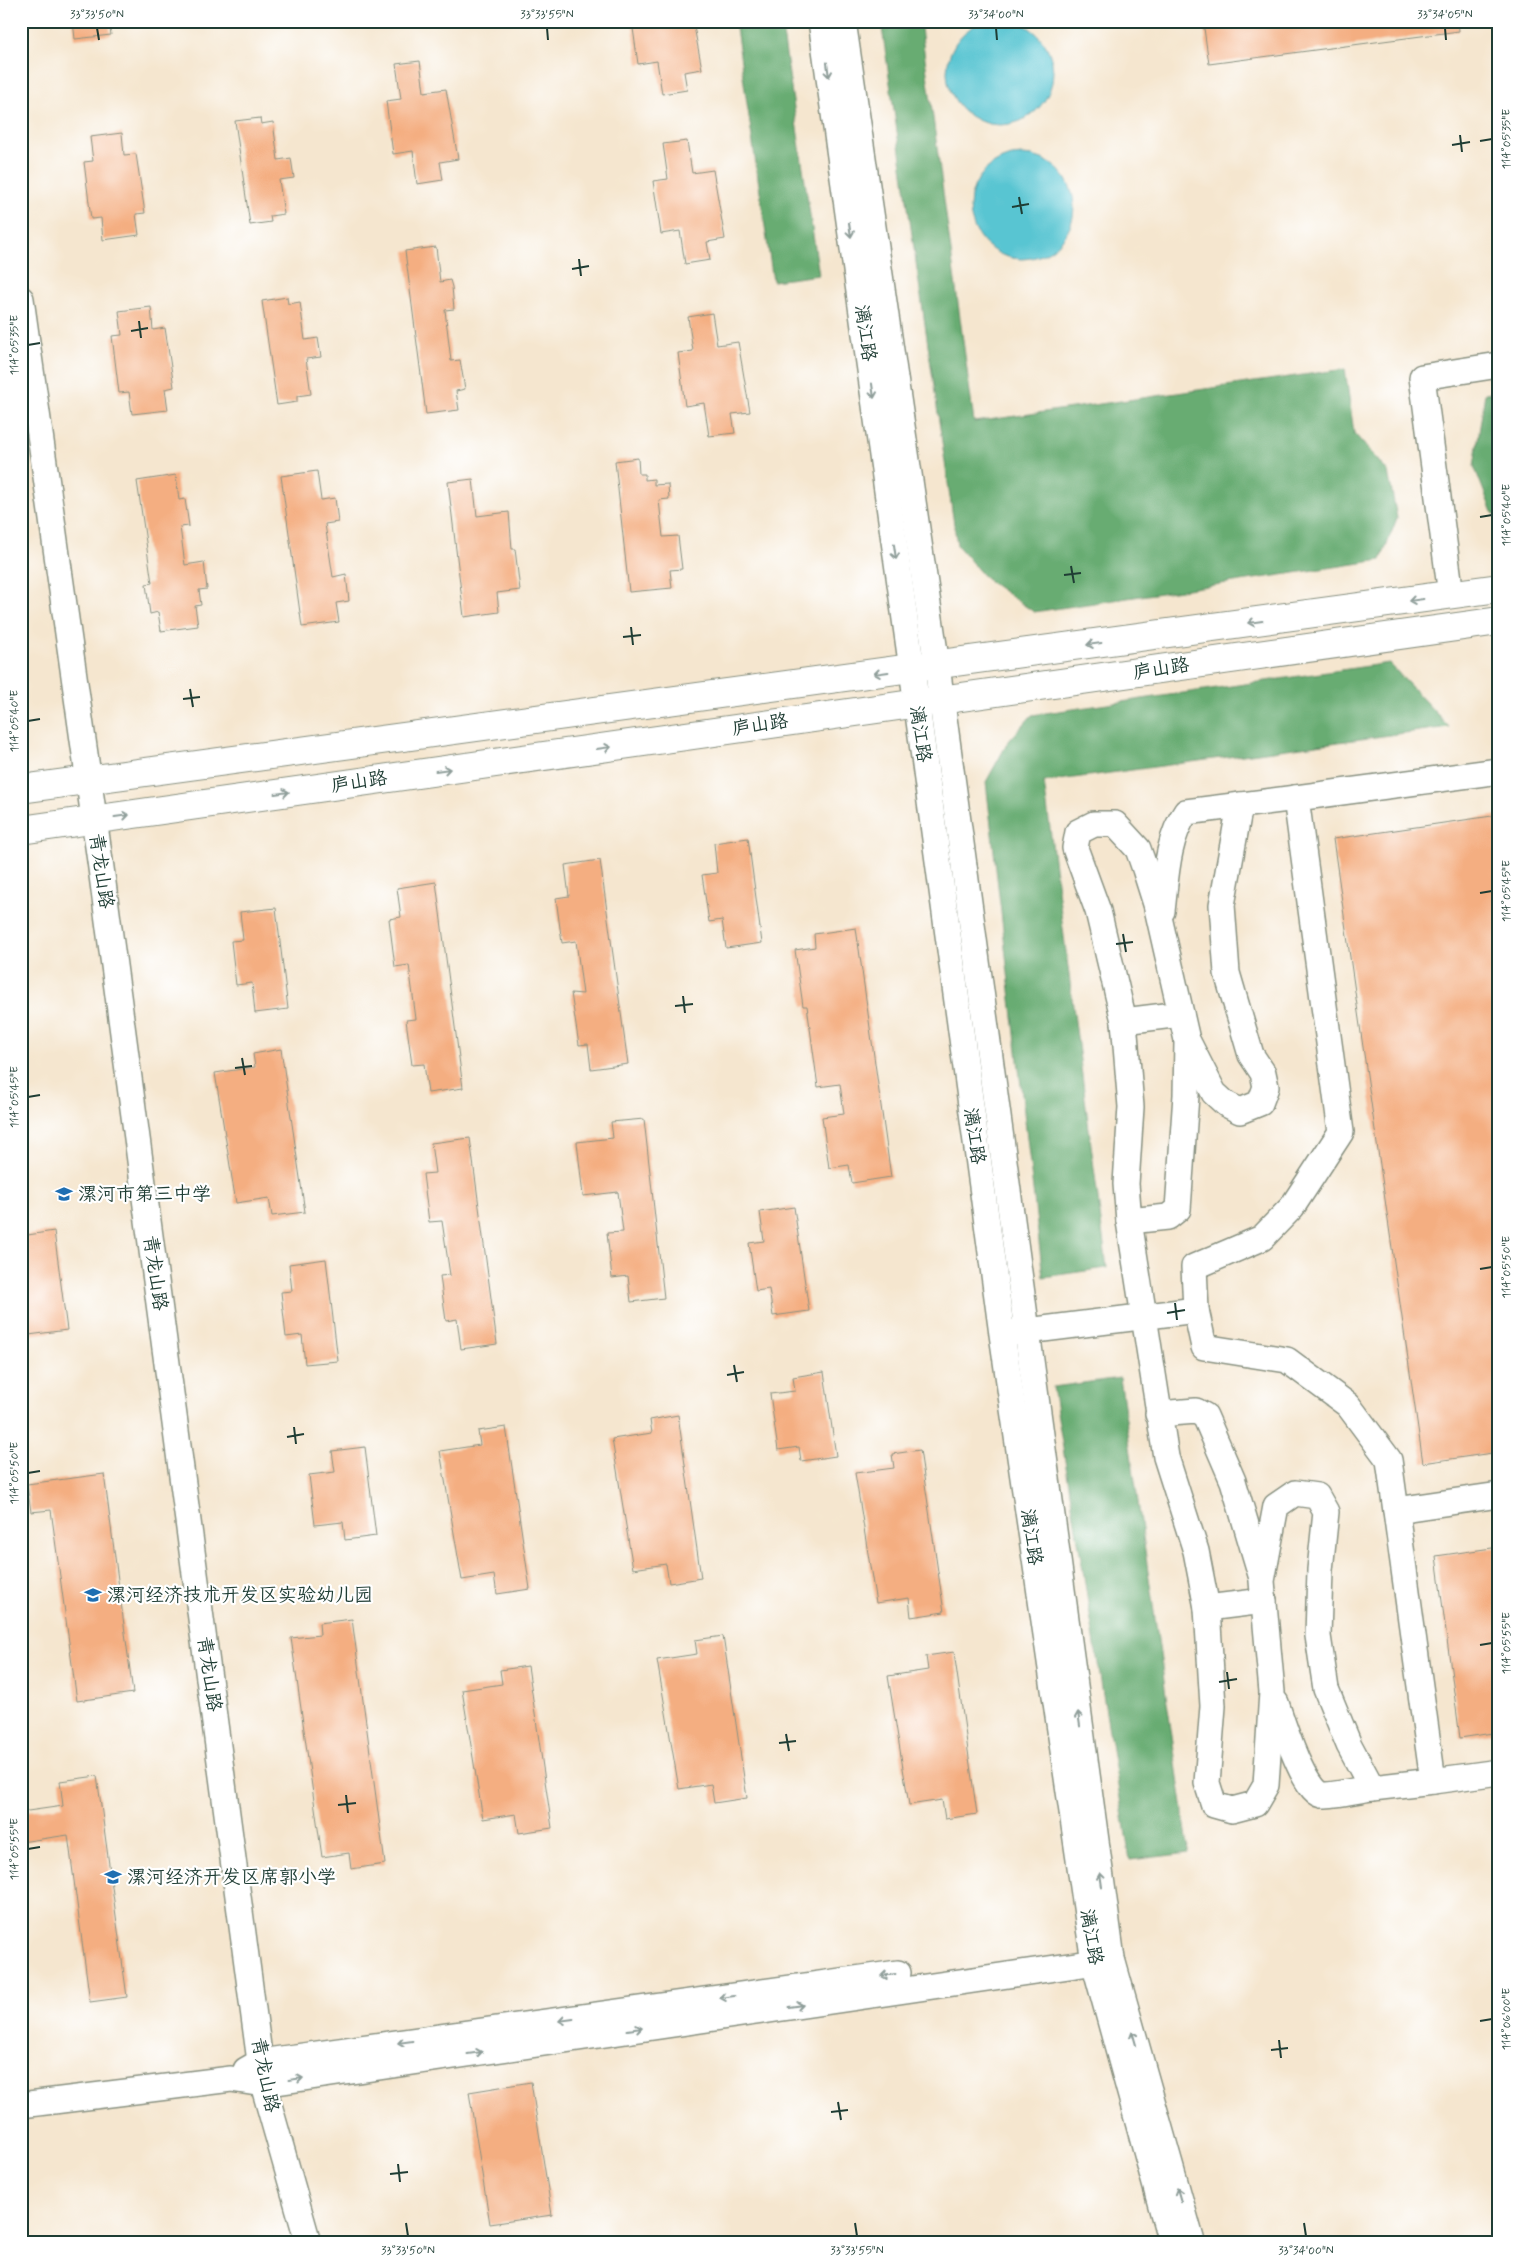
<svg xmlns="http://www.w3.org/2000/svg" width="1520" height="2263" font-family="Mynerve,'LXGW WenKai TC',sans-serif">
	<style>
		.forest { fill: #68ac72; stroke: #447453 }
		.water { fill: #59c5d2; stroke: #3c8183 }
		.building { fill: #f4ae81 }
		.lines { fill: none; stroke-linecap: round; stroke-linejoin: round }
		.minor-casing { stroke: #8a9282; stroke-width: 28 }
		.major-casing { stroke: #8a9282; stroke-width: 30 }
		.minor { stroke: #fff; stroke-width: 25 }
		.major { stroke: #fff; stroke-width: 28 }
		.oneway { stroke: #8f9e9a }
		.ticks { fill: none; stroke: #1f3d34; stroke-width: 2 }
		.labels { text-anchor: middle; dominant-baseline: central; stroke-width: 4.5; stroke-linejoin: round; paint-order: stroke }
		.street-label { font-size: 19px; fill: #1f3d34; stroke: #fff }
		.poi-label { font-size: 19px; fill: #1f3d34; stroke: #fff; text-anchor: start }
		.neatline { fill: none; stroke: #1f3d34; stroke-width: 2 }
		.ticks-label { font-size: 12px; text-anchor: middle; fill: #1f3d34 }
	</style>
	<rect width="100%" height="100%" fill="#fff"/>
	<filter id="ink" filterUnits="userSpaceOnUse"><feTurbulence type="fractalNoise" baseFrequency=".02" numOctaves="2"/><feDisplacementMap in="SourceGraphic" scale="10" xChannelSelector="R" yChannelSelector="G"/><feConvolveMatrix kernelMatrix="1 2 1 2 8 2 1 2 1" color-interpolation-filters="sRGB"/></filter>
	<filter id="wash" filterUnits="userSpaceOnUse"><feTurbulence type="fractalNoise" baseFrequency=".0096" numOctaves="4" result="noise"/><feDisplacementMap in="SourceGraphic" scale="20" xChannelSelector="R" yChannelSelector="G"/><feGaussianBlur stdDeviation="1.12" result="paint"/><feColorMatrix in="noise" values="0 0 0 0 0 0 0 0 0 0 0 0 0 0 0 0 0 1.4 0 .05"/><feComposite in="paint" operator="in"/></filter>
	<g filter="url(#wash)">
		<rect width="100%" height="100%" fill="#f5e6cf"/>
		<!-- forest -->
		<g class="forest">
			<path d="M735 21H781L819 275 773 281Z"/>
			<path d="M881 21H920L974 422 1345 369 1354 433 1388 472 1397 518 1381 560 1034 612 986 579 957 545Z"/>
			<path d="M1499 391V518L1492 512 1474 466 1485 393Z"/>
			<path d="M1389 663 1449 727 1044 782 1107 1268 1043 1277 986 782 1008 742 1032 715Z"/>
			<path d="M1120 1378 1189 1853 1130 1860 1053 1387Z"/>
		</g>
		<!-- water -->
		<g class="water">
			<circle cx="1000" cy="72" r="53"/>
			<circle cx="1022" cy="207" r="52"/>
		</g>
		<g id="blocks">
			<!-- building -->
			<g class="building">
				<path d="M73 21H109L111 35 75 39Z"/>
				<path d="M632 21H693L702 69 684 72 687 90 662 94 657 61 638 64Z"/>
				<path d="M1203 21H1458L1459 31 1209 64Z"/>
				<path d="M420 61 424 92 446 89 458 159 440 162 443 180 417 184 413 151 393 154 386 101 401 99 396 64Z"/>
				<path d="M260 118 261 124 273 122 278 160 291 158 294 178 279 180 284 214 270 216 271 222 250 225 235 121Z"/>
				<path d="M122 133 124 155 136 154 145 213 136 214 139 235 103 240 101 218 91 219 84 162 93 161 90 137Z"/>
				<path d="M687 141 692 173 713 170 725 239 707 242 710 260 685 264 680 231 661 234 653 181 668 179 663 144Z"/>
				<path d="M436 247 440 282 450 280 452 287 454 309 445 310 451 361 460 360 465 389 456 391 459 410 426 414 405 251Z"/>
				<path d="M287 297 288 304 300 302 305 340 318 338 321 357 306 359 311 394 297 396V402L277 405 262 301Z"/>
				<path d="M151 307 153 330 165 328 174 387 165 389 168 410 132 414 129 392 119 393 112 336 122 335 119 311Z"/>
				<path d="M712 313 717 345 738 342 750 412 732 414 735 433 709 436 704 403 685 406 678 353 693 351 688 317Z"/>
				<path d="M638 458 639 474H645V480L654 479V485L668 484 669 499 659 500 663 537 678 536 682 569 670 570 672 588 629 592 615 461Z"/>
				<path d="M317 471 321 500 335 498 338 522 325 524 333 577 346 574 349 601 336 603 339 622 302 627 281 476Z"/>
				<path d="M176 475 179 500 185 499 189 526 180 527 185 565 204 562 207 589 199 590 201 605 195 606 198 626 161 631 158 612 150 614 146 584 152 583 137 481Z"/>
				<path d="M473 479 477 516 509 512 512 549H515L520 590 497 593 499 612 464 617 448 482Z"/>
				<path d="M1499 815V1452L1423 1463 1333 839Z"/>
				<path d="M748 838 762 943 726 948 722 920 709 922 702 875 717 873 714 843Z"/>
				<path d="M600 860 628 1064 591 1069 588 1044 579 1045 571 993 583 994 576 941 562 943 556 898 569 896 565 865Z"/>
				<path d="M436 882 463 1088 428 1093 424 1064 412 1065 406 1020 416 1019 409 965 395 967 389 919 401 917 397 888Z"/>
				<path d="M276 908 288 1009 255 1013 252 983 236 985 231 941 243 940 240 912Z"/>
				<path d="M856 928 891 1177 852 1183 849 1165 829 1168 822 1117 844 1114 840 1084 818 1087 807 1006H803L795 950 815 947 814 934Z"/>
				<path d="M281 1049 305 1212 272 1216 269 1198 236 1203 215 1073 255 1067 253 1054Z"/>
				<path d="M644 1119 664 1298 631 1302 628 1276 612 1278 607 1233 623 1232 618 1192 583 1196 577 1142 613 1138 611 1122Z"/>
				<path d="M470 1138 497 1344 461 1349 457 1319 446 1321 440 1276 450 1275 442 1221 429 1222 423 1174 435 1173 431 1143Z"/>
				<path d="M794 1207 809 1311 773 1316 769 1289 756 1291 749 1243 764 1241 760 1212Z"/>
				<path d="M54 1231 67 1330 21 1336V1236Z"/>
				<path d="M326 1259 338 1361 305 1364 302 1335 286 1337 281 1292 292 1291 289 1264Z"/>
				<path d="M824 1372 836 1456 801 1461 799 1447 778 1450 770 1394 795 1391 793 1377Z"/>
				<path d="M678 1415 701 1578 669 1583 666 1564 633 1569 612 1439 652 1433 650 1420Z"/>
				<path d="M506 1427 530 1589 497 1594 494 1575 462 1580 440 1451 480 1445 478 1431Z"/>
				<path d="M365 1447 376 1536 345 1540 343 1522 315 1525 309 1475 335 1472 332 1451Z"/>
				<path d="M920 1450 944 1612 911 1617 909 1598 876 1603 855 1473 894 1468 892 1454Z"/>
				<path d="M104 1474 133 1693 77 1701 51 1510 31 1512 27 1484Z"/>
				<path d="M1499 1547V1732L1460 1738 1436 1556Z"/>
				<path d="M352 1619 385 1864 351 1869 349 1853 322 1857 291 1638 320 1635 319 1623Z"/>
				<path d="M723 1636 747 1798 714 1803 711 1784 679 1789 657 1660 697 1654 695 1640Z"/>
				<path d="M954 1652 977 1814 945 1819 942 1800 909 1805 888 1676 928 1670 926 1656Z"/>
				<path d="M528 1666 552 1828 519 1833 516 1814 483 1819 462 1690 502 1684 500 1670Z"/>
				<path d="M97 1776 127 1997 90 2002 68 1835 21 1842V1812L63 1806 60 1781Z"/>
				<path d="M531 2082 552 2215 490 2224 469 2092Z"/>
			</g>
		</g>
	</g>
	<g filter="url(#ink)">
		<use href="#blocks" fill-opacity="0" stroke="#8a9282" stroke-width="1"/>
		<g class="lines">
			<!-- minor casing -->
			<g class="minor-casing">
				<g id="minor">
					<path d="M821 21 912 669 1002 1334 1094 1962 1171 2242"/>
					<path d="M843 21 937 666 1112 1959 1192 2242"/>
					<path d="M21 299 101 868 263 2084 308 2242"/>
					<path d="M1451 595 1422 377 1499 365"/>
					<path d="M1499 771 1296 798 1341 1132 1292 1207 1262 1238 1194 1267 1196 1310 1204 1347 1287 1360 1348 1405 1389 1460 1433 1781 1499 1772"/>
					<path d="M1240 805 1222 905 1227 973 1251 1055 1263 1073 1266 1087 1260 1103 1240 1111 1226 1104 1214 1093 1187 1040 1156 904 1145 869 1138 849 1115 824H1094L1078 832 1075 848 1098 911 1124 1021 1131 1107 1126 1184 1129 1221 1166 1457 1196 1551 1207 1608 1213 1706 1207 1783 1214 1805 1232 1810 1255 1804 1266 1785 1272 1692 1262 1581 1276 1506 1295 1493 1317 1496 1326 1512 1320 1570 1318 1636 1326 1689 1349 1745 1372 1788 1433 1781"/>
					<path d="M1162 911C1166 878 1167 839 1186 812L1296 798"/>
					<path d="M1124 1021 1181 1014"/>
					<path d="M1129 1221 1168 1217 1178 1209 1186 1095 1187 1042"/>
					<path d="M1011 1333 1196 1310"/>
					<path d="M1158 1414 1196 1411 1205 1416 1233 1481 1261 1575"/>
					<path d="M1396 1510 1499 1495"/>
					<path d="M1207 1608 1264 1601"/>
					<path d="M1276 1703C1282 1721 1304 1792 1322 1795 1332 1796 1361 1789 1372 1788"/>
					<path d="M246 2070 260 2062 898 1973"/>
					<path d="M21 2105 231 2079 263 2084 1110 1960"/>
				</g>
			</g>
			<!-- major casing -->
			<g class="major-casing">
				<g id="major">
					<path d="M21 789 1499 588"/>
					<path d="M21 830 1499 621"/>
				</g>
			</g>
			<!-- minor -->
			<use href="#minor" class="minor"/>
			<!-- major -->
			<use href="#major" class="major"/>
		</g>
		<!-- one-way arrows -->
		<defs><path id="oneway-shaft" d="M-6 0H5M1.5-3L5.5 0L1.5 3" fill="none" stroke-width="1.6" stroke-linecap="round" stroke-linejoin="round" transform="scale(1.25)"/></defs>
		<g class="oneway">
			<use href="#oneway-shaft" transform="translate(828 70) rotate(82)"/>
			<use href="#oneway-shaft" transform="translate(850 230) rotate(82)"/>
			<use href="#oneway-shaft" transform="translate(873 391) rotate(82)"/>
			<use href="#oneway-shaft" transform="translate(895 552) rotate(82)"/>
			<use href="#oneway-shaft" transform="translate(1416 600) rotate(172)"/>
			<use href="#oneway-shaft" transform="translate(1255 622) rotate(172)"/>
			<use href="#oneway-shaft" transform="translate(1094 644) rotate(172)"/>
			<use href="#oneway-shaft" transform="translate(881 673) rotate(172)"/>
			<use href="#oneway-shaft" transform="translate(604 748) rotate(-8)"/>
			<use href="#oneway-shaft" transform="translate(443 770) rotate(-8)"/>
			<use href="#oneway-shaft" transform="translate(282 793) rotate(-8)"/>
			<use href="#oneway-shaft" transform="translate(122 816) rotate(-8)"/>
			<use href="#oneway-shaft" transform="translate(1079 1719) rotate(-98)"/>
			<use href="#oneway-shaft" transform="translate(1101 1880) rotate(-98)"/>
			<use href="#oneway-shaft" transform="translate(888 1975) rotate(172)"/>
			<use href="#oneway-shaft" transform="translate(727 1997) rotate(172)"/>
			<use href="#oneway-shaft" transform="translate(796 2006) rotate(-8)"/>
			<use href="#oneway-shaft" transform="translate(566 2020) rotate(172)"/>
			<use href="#oneway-shaft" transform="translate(635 2029) rotate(-8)"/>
			<use href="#oneway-shaft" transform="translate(1134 2038) rotate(-106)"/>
			<use href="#oneway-shaft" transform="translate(405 2042) rotate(172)"/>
			<use href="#oneway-shaft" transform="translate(475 2053) rotate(-8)"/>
			<use href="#oneway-shaft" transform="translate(296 2079) rotate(-8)"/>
			<use href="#oneway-shaft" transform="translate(1179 2195) rotate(-106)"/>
		</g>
	</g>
	<!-- ticks -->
	<path class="ticks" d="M97 28 99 40M547 28 548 40M996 28 997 40M1445 28 1446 40M1460 135 1462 152M1480 141 1492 139M1452 145 1470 142M1019 197 1022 214M1012 207 1029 204M579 259 581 276M572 269 589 266M139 321 141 338M131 331 148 328M28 345 40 343M1480 517 1492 515M1071 566 1074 583M1064 575 1081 573M631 627 633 645M623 637 641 635M190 689 193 707M183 699 200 697M28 721 40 719M1480 893 1492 891M1123 934 1126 952M1116 944 1133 942M683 996 685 1013M675 1006 693 1004M242 1058 245 1075M235 1068 252 1066M28 1097 40 1095M1480 1269 1492 1267M1175 1303 1177 1320M1167 1313 1185 1310M734 1365 737 1382M727 1375 744 1372M294 1427 296 1444M287 1437 304 1434M28 1473 40 1471M1480 1645 1492 1643M1227 1672 1229 1689M1219 1682 1237 1679M786 1734 789 1751M779 1743 796 1741M346 1795 348 1813M338 1805 356 1803M28 1849 40 1847M1480 2021 1492 2019M1279 2040 1281 2058M1271 2050 1288 2048M838 2102 841 2120M831 2112 848 2110M398 2164 400 2182M390 2174 408 2172M406 2223 408 2236M855 2223 857 2236M1304 2223 1306 2236"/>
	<!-- icons -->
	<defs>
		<g id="school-bare" transform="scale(1.35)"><path d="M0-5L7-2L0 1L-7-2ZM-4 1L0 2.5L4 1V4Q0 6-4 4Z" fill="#1f6fb2" stroke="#fff" stroke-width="2.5" paint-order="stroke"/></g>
	</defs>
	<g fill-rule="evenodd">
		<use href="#school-bare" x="64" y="1194"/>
		<use href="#school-bare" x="93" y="1595"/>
		<use href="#school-bare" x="113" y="1877"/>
	</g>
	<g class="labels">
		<!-- street labels -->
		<g class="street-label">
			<text transform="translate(865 333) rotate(82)">漓江路</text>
			<text transform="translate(1161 669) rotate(-8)">庐山路</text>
			<text transform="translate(760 725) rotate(-8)">庐山路</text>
			<text transform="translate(920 734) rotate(82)">漓江路</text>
			<text transform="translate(359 782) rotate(-8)">庐山路</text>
			<text transform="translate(101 871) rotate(82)">青龙山路</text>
			<text transform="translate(974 1136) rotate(82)">漓江路</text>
			<text transform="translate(155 1273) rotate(82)">青龙山路</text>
			<text transform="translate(1031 1537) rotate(82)">漓江路</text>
			<text transform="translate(209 1674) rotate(82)">青龙山路</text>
			<text transform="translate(1091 1937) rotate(80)">漓江路</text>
			<text transform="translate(265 2075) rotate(79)">青龙山路</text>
		</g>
		<!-- poi labels -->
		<g class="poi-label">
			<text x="78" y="1194">漯河市第三中学</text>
			<text x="107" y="1595">漯河经济技术开发区实验幼儿园</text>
			<text x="127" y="1877">漯河经济开发区席郭小学</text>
		</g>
	</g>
	<!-- margin -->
	<rect width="1520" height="2263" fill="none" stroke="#fff" stroke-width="55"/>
	<rect x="28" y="28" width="1464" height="2208" class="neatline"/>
	<g class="ticks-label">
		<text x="97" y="18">33°33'50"N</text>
		<text x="547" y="18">33°33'55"N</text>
		<text x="996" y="18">33°34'00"N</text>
		<text x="1445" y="18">33°34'05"N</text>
		<text transform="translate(1506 139) rotate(-90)" y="4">114°05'35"E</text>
		<text transform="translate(14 345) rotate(-90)" y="4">114°05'35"E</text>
		<text transform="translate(1506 515) rotate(-90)" y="4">114°05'40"E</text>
		<text transform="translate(14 721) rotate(-90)" y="4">114°05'40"E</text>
		<text transform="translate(1506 891) rotate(-90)" y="4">114°05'45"E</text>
		<text transform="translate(14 1097) rotate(-90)" y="4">114°05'45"E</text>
		<text transform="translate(1506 1267) rotate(-90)" y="4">114°05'50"E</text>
		<text transform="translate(14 1473) rotate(-90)" y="4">114°05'50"E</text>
		<text transform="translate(1506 1643) rotate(-90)" y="4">114°05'55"E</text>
		<text transform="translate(14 1849) rotate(-90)" y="4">114°05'55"E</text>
		<text transform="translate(1506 2019) rotate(-90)" y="4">114°06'00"E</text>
		<text x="408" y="2254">33°33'50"N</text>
		<text x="857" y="2254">33°33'55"N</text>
		<text x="1306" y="2254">33°34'00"N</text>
	</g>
</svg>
